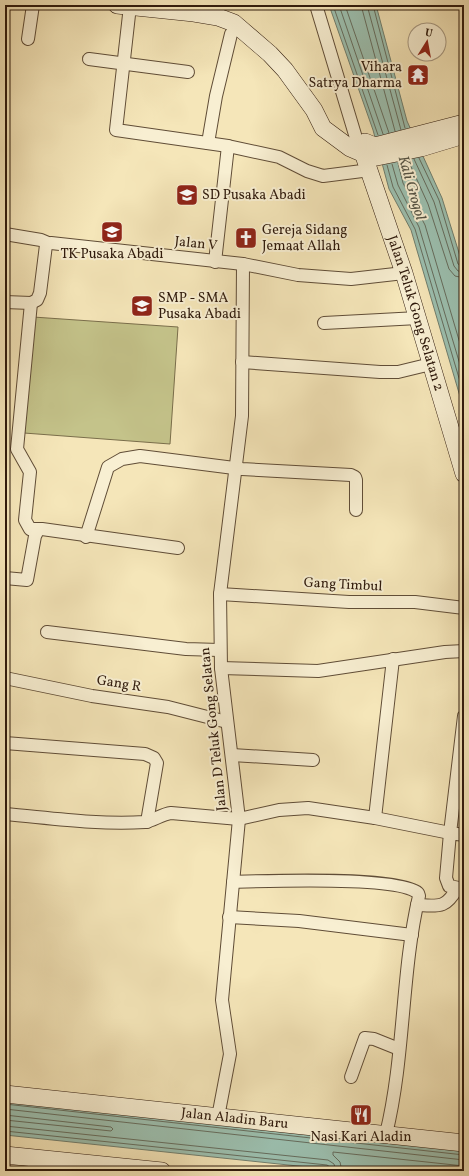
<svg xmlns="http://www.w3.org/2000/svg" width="469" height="1176" font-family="Vollkorn,serif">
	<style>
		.green { fill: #c4c38a; stroke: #7a6e4b }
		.water { fill: #9cc0b0; stroke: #707e6e }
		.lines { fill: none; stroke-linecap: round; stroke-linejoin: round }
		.shore { stroke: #666d5e; stroke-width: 1 }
		.street-casing { stroke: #604d37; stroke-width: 14 }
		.secondary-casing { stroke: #2f1a0c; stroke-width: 18 }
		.street { stroke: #f8efd2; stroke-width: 12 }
		.secondary { stroke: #f8efd2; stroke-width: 17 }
		.labels { text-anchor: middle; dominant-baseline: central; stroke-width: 4; stroke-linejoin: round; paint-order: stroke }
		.poi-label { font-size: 14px; fill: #2f1a0c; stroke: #f8efd2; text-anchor: start }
		.street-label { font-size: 14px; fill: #2f1a0c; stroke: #f8efd2 }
		.water-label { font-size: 15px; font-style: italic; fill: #555445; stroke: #f8efd2 }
	</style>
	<rect width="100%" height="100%" fill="#f5e6b9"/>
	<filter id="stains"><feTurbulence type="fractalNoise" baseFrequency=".005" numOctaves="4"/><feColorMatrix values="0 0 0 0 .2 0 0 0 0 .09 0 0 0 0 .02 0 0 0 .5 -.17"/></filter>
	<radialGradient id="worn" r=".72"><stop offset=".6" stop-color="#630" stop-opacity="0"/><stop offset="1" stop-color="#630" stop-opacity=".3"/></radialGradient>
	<!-- green -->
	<path class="green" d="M33 317 178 327 170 444 24 433Z"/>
	<!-- water -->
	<g class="water">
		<path d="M329 5H376L407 121 442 198 464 269V410L411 230 389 189 373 130Z"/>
		<path d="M5 1100 464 1151V1171H345L5 1135Z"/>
	</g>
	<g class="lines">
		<!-- shore -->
		<g class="shore">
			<path d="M333 5 378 135"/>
			<path d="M339 5 383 134"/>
			<path d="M345 5 389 133"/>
			<path d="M361 5 395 131"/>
			<path d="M367 5 401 130"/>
			<path d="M373 5 405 128"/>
			<path d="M419 158 439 200 458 264 464 267"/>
			<path d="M414 159 434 202 454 266 458 271 464 272"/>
			<path d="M408 160 428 204 449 269 455 276 464 278"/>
			<path d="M398 163 403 183 425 225 464 357"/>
			<path d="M392 164 398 185 419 227 464 378"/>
			<path d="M387 165 393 187 415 229 464 395"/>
			<path d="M5 1104 464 1155"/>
			<path d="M5 1109 464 1160"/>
			<path d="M5 1115 111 1127 113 1129 111 1131 5 1120"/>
			<path d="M5 1126 328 1160 334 1164 336 1171"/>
			<path d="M5 1131 327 1165 330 1167 331 1171"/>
			<path d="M342 1171 340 1162 333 1155V1152L464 1166"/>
		</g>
		<!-- street casing -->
		<g class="street-casing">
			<g id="street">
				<path d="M316 5 356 138"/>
				<path d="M130 6 116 130 228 146 279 157 307 171 323 176 370 170"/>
				<path d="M28 39 33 5"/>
				<path d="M89 59 188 72"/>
				<path d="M208 143 216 96 231 34 238 25"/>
				<path d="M5 234 41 240 48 243"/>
				<path d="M215 262 228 146"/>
				<path d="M5 302 31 303"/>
				<path d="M31 303 37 300 40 293 46 245 51 243 243 264 298 275 351 279 404 273"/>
				<path d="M31 303 17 449 30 472 25 520 30 529H42L178 548"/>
				<path d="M324 323 418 318"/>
				<path d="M242 362 380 372H398L431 364"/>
				<path d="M86 537 108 467 122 459 140 456 242 469 351 475 355 477 356 480V510"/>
				<path d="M5 578 27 580 35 536 38 530"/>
				<path d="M220 594 349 602H415L464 608"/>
				<path d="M47 632 186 649 219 650"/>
				<path d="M221 668 318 671 445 652 464 651"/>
				<path d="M5 678 92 696 168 707 227 722"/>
				<path d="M5 743 145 754 154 758 157 763 147 822"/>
				<path d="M232 755 313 760"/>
				<path d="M5 814C51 818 98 825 145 822 153 821 162 814 171 813L239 819 279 810 308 808 375 818 450 833 464 716"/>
				<path d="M375 818 393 659"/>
				<path d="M464 835 450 833 446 878 449 886 464 889"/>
				<path d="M233 882C265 881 398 876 418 893L419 896C401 973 405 1057 386 1134"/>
				<path d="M417 905C438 906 446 909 457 888"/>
				<path d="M229 917 299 921 412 935"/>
				<path d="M351 1077 365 1038 374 1039 399 1049"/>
				<path d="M218 1117 230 1054 222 1000 239 819 221 668 220 594 242 416 243 264"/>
			</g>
		</g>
		<!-- secondary casing -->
		<g class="secondary-casing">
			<g id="secondary">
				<path d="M117 5 194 13 218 17 234 23 270 54 285 70 314 110 323 128 350 148 364 154 377 157 421 148 464 135"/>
				<path d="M365 142 375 146 464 123"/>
				<path id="s1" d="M361 147 404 273 464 474"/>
				<path id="s2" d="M5 1094 464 1143"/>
				<path d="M5 1155 162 1171"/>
			</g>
		</g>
		<!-- street -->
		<use href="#street" class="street"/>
		<!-- secondary -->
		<use href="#secondary" class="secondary"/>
	</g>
	<!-- icons -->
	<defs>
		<g id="temple-square" transform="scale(1.15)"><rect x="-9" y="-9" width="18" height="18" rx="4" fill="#8f2418" stroke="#f8efd2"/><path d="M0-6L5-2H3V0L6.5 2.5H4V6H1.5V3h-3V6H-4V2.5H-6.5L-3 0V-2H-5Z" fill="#fff"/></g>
		<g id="school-square" transform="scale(1.15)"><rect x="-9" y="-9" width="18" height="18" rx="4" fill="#8f2418" stroke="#f8efd2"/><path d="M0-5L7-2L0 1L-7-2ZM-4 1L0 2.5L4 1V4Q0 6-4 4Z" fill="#fff"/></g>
		<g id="church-square" transform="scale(1.15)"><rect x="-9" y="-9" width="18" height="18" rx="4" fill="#8f2418" stroke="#f8efd2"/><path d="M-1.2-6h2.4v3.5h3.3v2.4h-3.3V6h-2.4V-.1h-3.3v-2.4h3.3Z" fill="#fff"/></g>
		<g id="restaurant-square" transform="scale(1.15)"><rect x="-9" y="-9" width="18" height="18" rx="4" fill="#8f2418" stroke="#f8efd2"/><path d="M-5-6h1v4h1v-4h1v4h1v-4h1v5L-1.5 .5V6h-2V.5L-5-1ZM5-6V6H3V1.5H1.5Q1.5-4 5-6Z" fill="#fff"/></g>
	</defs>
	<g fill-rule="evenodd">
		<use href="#temple-square" x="418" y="75"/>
		<use href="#school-square" x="187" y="195"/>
		<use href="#school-square" x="112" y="232"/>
		<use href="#church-square" x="246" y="238"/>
		<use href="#school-square" x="142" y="306"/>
		<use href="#restaurant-square" x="361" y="1115"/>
	</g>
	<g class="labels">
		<!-- poi labels -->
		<g class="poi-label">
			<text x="402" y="67" text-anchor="end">Vihara<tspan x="402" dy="16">Satrya Dharma</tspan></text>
			<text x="202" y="195">SD Pusaka Abadi</text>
			<text x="262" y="230">Gereja Sidang<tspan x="262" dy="16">Jemaat Allah</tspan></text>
			<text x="112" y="254" text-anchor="middle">TK Pusaka Abadi</text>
			<text x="158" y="298">SMP - SMA<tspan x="158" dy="16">Pusaka Abadi</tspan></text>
			<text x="361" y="1137" text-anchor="middle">Nasi Kari Aladin</text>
		</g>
		<!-- street labels -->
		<g class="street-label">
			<text transform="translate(196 244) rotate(6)">Jalan V</text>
			<text stroke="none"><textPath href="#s1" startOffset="175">Jalan Teluk Gong Selatan 2</textPath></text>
			<text transform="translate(343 585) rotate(3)">Gang Timbul</text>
			<text transform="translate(119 684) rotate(9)">Gang R</text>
			<text transform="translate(214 729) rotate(-96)">Jalan D Teluk Gong Selatan</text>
			<text stroke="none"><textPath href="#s2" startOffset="231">Jalan Aladin Baru</textPath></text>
		</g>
		<!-- water labels -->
		<g class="water-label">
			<text transform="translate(411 188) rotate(74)">Kali Grogol</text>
		</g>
	</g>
	<!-- margin -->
	<rect width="469" height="1176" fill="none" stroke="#f5e6b9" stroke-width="20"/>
	<rect x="6" y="6" width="457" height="1164" fill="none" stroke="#2f1a0c" stroke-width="2"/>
	<rect x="10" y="10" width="449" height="1156" fill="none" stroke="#2f1a0c"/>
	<!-- north arrow -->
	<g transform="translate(427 42) rotate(11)"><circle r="19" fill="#f8efd2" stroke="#a89a83"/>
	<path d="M0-3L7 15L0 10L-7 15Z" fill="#8f2418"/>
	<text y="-6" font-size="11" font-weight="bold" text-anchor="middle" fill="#2f1a0c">U</text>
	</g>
	<rect width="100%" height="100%" filter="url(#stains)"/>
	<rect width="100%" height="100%" fill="url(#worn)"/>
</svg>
